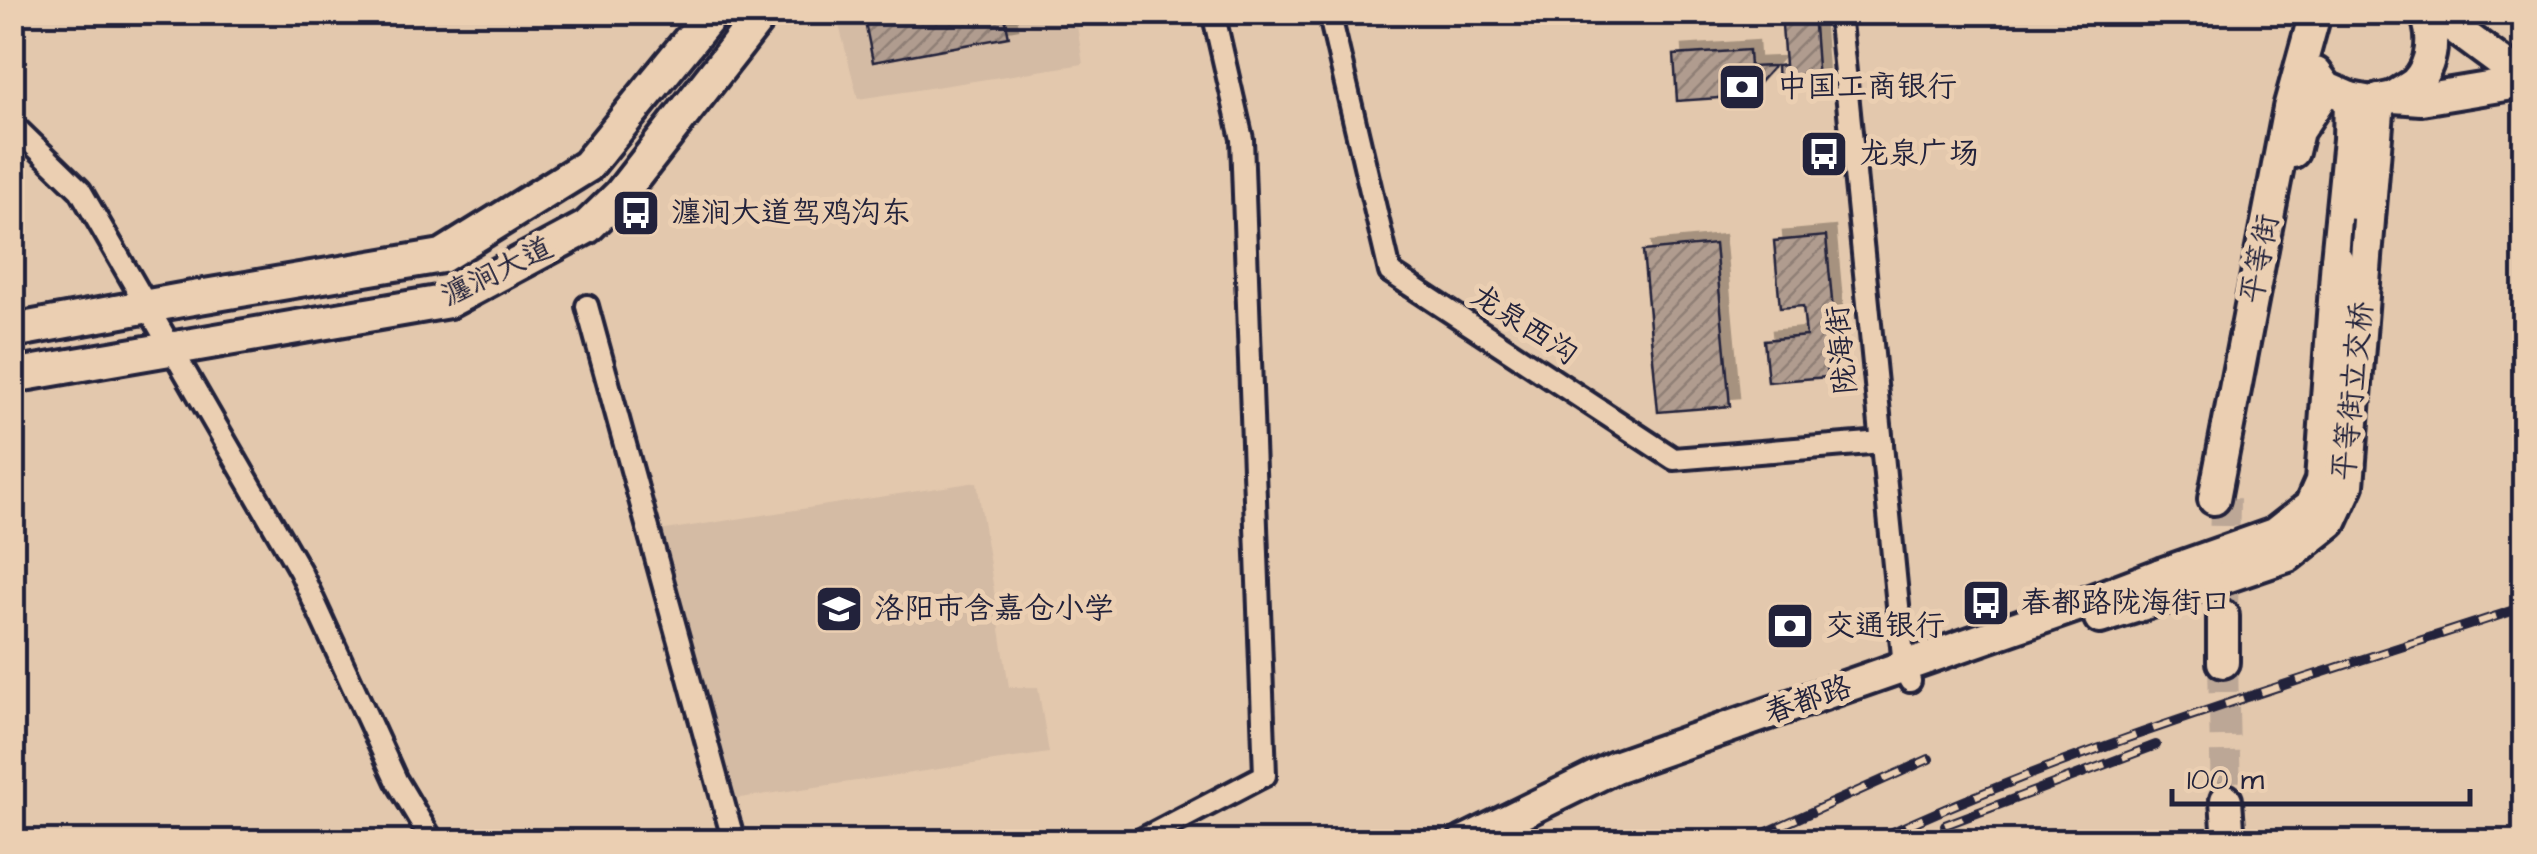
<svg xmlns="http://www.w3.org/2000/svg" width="2537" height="854" font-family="'Architects Daughter','LXGW WenKai TC',sans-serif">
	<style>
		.built { fill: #d4bba4 }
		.building { fill: url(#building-hatch); stroke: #22223b; stroke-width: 2.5; filter: url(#shadow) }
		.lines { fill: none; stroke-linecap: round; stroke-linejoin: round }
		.secondary-tunnel { stroke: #bca796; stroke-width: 30; stroke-dasharray: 30 15; stroke-linecap: butt }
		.street-casing { stroke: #22223b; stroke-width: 28 }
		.secondary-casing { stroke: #22223b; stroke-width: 38 }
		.primary-casing { stroke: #22223b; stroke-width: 40 }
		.street { stroke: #ebcfb2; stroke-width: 20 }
		.secondary { stroke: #ebcfb2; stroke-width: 30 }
		.primary { stroke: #ebcfb2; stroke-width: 32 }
		.rail-casing { stroke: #22223b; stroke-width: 10 }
		.rail { stroke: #ebcfb2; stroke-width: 6; stroke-dasharray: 19; stroke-linecap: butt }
		.secondary-bridge-casing { stroke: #22223b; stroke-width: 38; stroke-linecap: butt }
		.secondary-bridge { stroke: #ebcfb2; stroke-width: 30 }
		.labels { text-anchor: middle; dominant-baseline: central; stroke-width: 10; stroke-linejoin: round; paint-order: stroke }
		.poi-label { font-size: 30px; fill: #22223b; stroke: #ebcfb2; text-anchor: start }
		.street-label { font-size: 30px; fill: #22223b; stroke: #ebcfb2 }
	</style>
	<defs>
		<pattern id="building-hatch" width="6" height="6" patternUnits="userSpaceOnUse" patternTransform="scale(2.5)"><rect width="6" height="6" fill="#b09c8f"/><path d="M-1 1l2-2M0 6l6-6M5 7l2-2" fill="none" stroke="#8f7f76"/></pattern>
		<filter id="shadow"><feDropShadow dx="9" dy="-9" stdDeviation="0" flood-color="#0004"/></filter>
	</defs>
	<rect width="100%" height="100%" fill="#e3c8ad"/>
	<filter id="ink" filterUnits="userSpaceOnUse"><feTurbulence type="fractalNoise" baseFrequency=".01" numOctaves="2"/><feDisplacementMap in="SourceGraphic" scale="20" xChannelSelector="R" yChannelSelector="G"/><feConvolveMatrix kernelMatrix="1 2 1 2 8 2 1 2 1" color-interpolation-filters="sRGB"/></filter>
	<g filter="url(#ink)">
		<!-- built -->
		<g class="built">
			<path d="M836 13H1075L1083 64 858 99Z"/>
			<path d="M977 482 1009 687H1038L1049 753 733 799 659 531Z"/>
		</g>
		<!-- building -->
		<g class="building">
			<path d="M863 12H1004L1009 37 873 62Z"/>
			<path d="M1781 12H1813L1818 81 1778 84 1777 66 1785 65Z"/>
			<path d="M1749 50 1750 67 1774 66 1747 96 1677 101 1674 55Z"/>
			<path d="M1826 236 1837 354 1825 355 1827 377 1768 382 1764 340 1806 336 1803 306 1780 308 1774 241Z"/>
			<path d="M1715 244 1730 406 1658 412 1643 251Z"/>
		</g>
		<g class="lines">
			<!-- secondary-tunnel -->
			<g class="secondary-tunnel">
				<path d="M2223 616 2225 498"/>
				<path d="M2223 662 2226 800"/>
			</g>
			<!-- street casing -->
			<g class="street-casing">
				<g id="street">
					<path d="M1329 12 1390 272 1674 459 1882 442"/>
					<path d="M1839 12 1904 666 1910 681"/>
					<path d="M12 124 80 190 300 571 396 780 433 842"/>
					<path d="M587 306 734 842"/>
					<path d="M1137 842 1265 775 1242 139 1213 12"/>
				</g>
			</g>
			<!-- secondary casing -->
			<g class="secondary-casing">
				<g id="secondary">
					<path d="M2433 12 2518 75 2524 74"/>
					<path d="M2316 73 2327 88 2350 98 2371 102 2394 97 2421 99 2524 82"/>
					<path d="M2394 97C2400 92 2409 88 2415 83 2434 64 2435 35 2425 12"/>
					<path d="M2293 152 2298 131 2327 88"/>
					<path d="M2369 220 2379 100"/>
					<path d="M2337 259 2349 139 2350 98"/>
					<path d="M2214 499 2289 108 2313 21"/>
					<path d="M2223 616V662"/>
					<path d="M2100 618 2167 597"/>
					<path d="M2226 800 2229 842"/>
					<path d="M1463 842 1615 767 2085 603 2161 574"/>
				</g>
			</g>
			<!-- primary casing -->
			<g class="primary-casing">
				<g id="primary">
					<path d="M12 331 187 299 442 256 587 166 713 12"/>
					<path d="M12 376 449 301 587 227 620 195 763 12"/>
				</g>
			</g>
			<!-- street -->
			<use href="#street" class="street"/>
			<!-- secondary -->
			<use href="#secondary" class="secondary"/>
			<!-- primary -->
			<use href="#primary" class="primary"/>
			<!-- rail casing -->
			<g class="rail-casing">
				<g id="rail">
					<path d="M1945 825 2156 745"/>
					<path d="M1745 842 1929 759"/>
					<path d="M1871 842C2080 744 2306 679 2524 607"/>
				</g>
			</g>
			<!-- rail -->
			<use href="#rail" class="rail"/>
			<!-- secondary-bridge casing -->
			<g class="secondary-bridge-casing">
				<g id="secondary-bridge">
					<path d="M2161 574 2274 534 2310 506 2321 481 2337 259"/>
					<path d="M2167 597 2288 556 2331 522 2348 485 2369 220"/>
				</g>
			</g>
			<!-- secondary-bridge -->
			<use href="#secondary-bridge" class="secondary-bridge"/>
		</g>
	</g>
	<!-- icons -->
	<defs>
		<g id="bank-square" transform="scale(2.5)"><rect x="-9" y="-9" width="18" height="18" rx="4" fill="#22223b" stroke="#ebcfb2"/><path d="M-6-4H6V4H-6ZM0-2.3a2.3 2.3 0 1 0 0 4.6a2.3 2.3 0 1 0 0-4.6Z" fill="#fff"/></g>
		<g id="bus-square" transform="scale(2.5)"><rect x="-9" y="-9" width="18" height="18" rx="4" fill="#22223b" stroke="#ebcfb2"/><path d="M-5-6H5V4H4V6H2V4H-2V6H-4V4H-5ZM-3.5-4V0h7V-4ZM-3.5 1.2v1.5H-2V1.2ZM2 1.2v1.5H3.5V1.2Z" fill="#fff"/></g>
		<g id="school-square" transform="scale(2.5)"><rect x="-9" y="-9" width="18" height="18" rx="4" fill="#22223b" stroke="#ebcfb2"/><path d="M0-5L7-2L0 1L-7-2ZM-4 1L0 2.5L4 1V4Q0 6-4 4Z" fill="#fff"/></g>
	</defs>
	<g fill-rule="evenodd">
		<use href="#bank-square" x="1742" y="87"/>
		<use href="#bus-square" x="1824" y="154"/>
		<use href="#bus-square" x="636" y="213"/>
		<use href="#bus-square" x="1986" y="603"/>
		<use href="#school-square" x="839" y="609"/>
		<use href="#bank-square" x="1790" y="626"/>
	</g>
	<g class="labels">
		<!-- poi labels -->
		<g class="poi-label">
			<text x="1777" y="87">中国工商银行</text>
			<text x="1859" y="154">龙泉广场</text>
			<text x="671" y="213">瀍涧大道驾鸡沟东</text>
			<text x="2021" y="603">春都路陇海街口</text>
			<text x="874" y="609">洛阳市含嘉仓小学</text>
			<text x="1825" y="626">交通银行</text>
		</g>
		<!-- street labels -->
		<g class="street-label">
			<text transform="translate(2260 259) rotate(-79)">平等街</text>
			<text transform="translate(497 272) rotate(-26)">瀍涧大道</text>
			<text transform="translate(1524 325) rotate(33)">龙泉西沟</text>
			<text transform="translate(1842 350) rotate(-96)">陇海街</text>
			<text transform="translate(2353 391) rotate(-84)">平等街立交桥</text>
			<text transform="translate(1808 700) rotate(-19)">春都路</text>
		</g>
	</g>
	<!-- margin -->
	<rect width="2537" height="854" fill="none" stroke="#ebcfb2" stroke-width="50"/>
	<rect x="25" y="25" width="2487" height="804" fill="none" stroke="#22223b" stroke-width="4" filter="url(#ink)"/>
	<!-- scale -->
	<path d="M2172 789v15h298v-15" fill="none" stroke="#22223b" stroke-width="5"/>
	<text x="2187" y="789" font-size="30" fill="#22223b" stroke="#ebcfb2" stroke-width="8" paint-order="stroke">100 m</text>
</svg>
